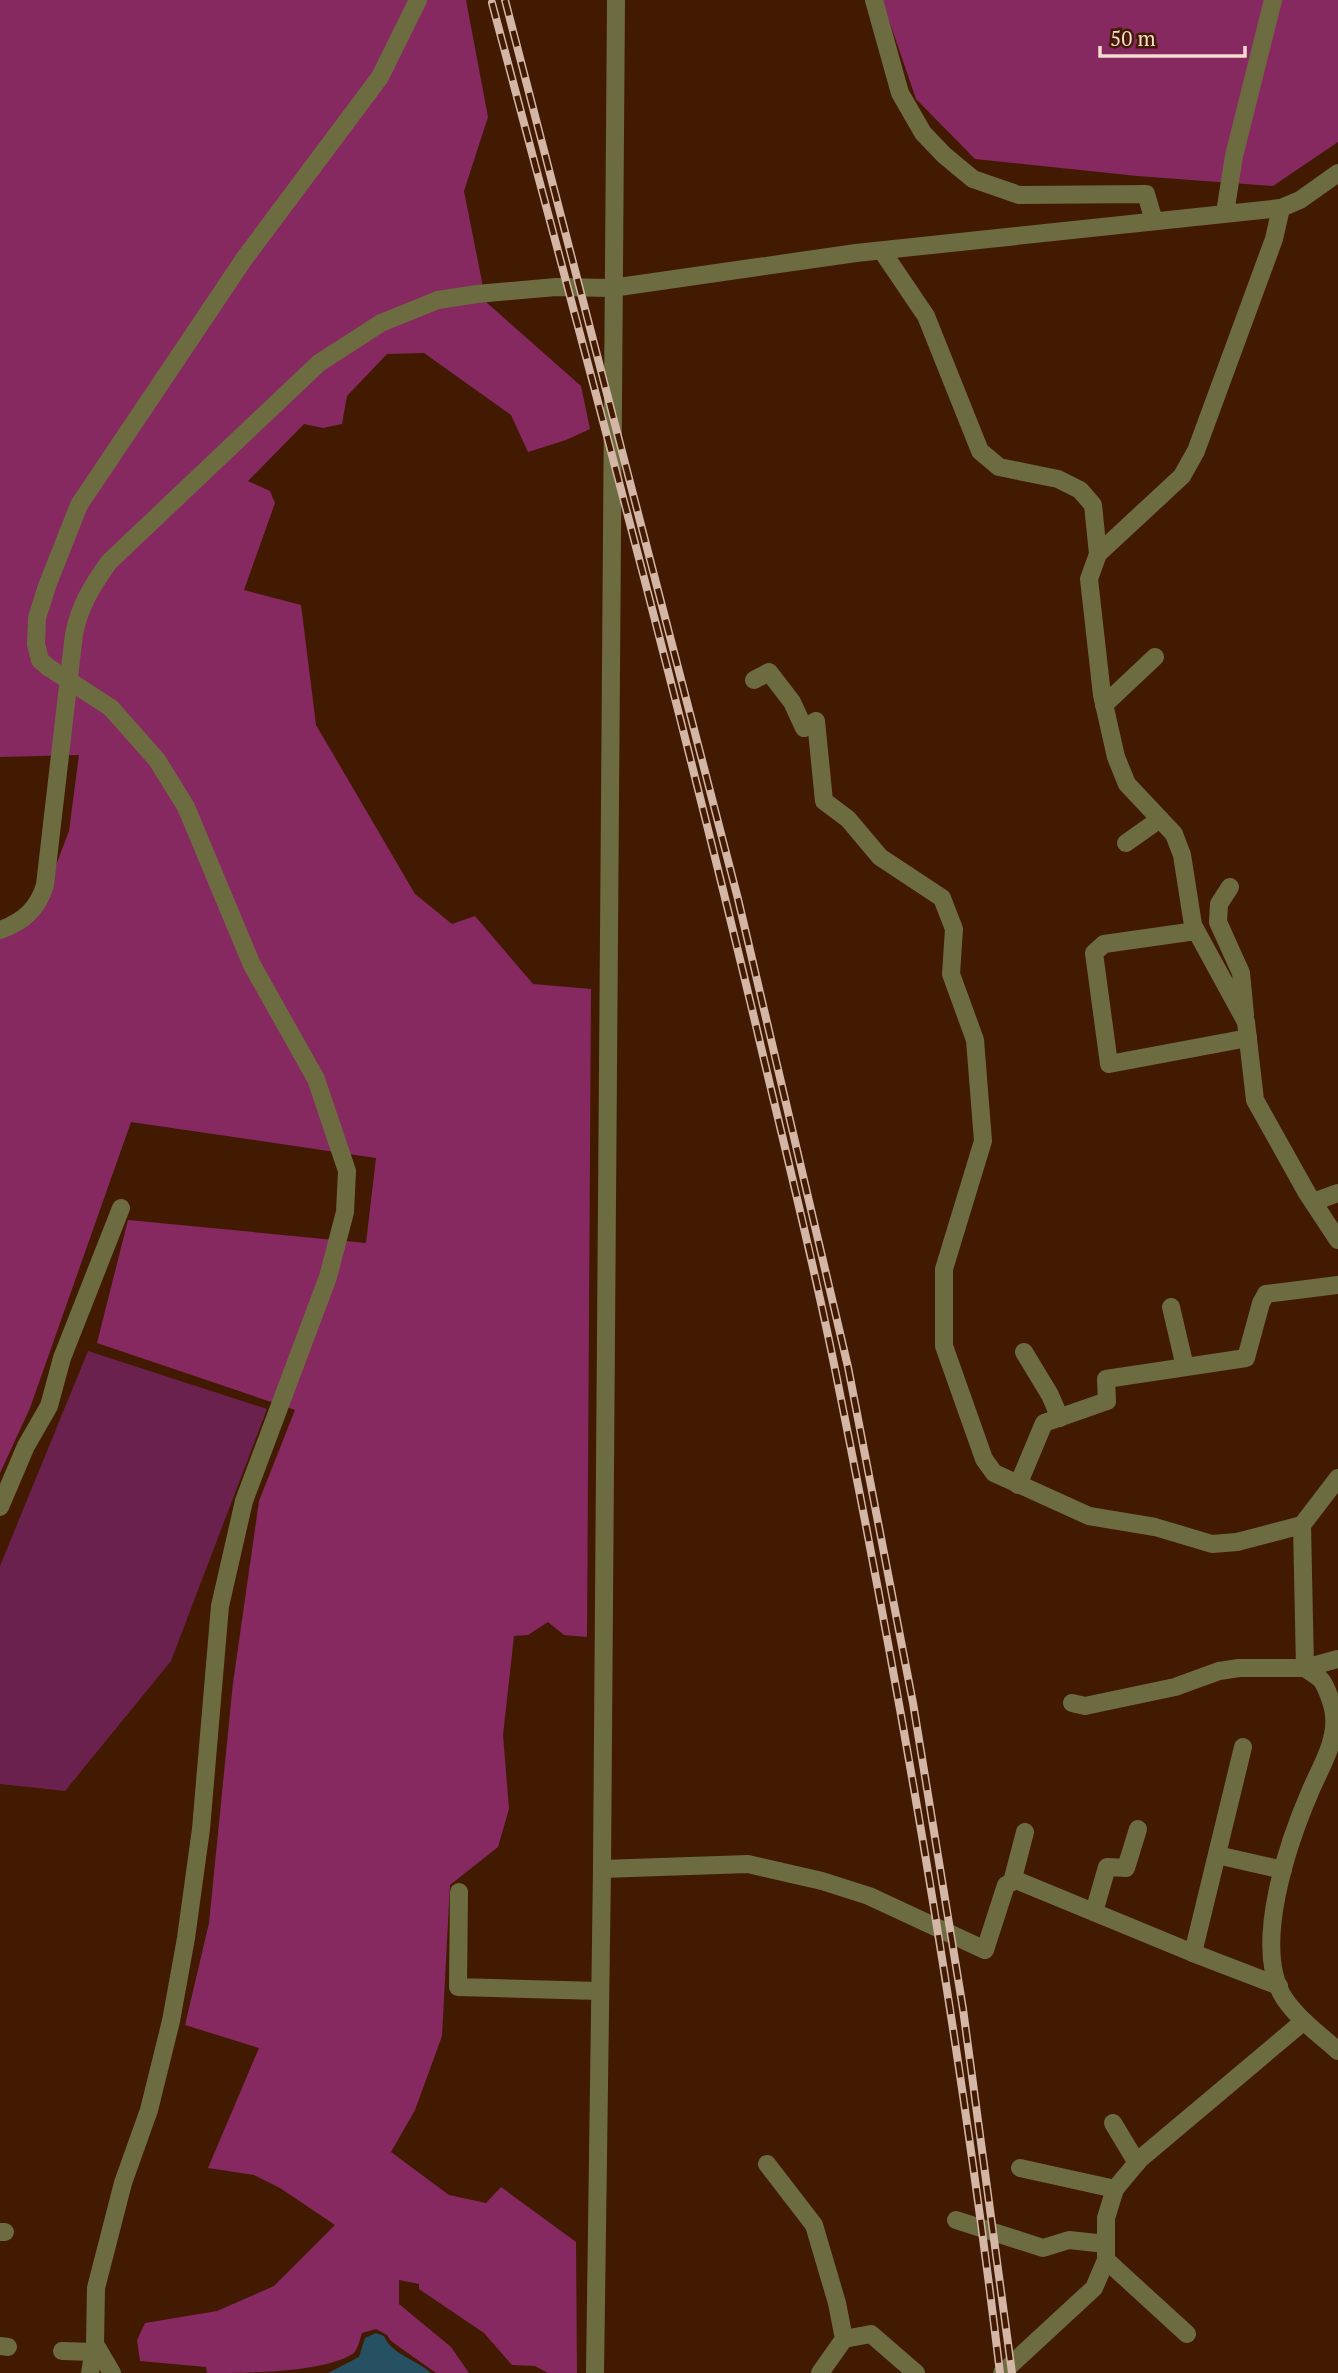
<svg xmlns="http://www.w3.org/2000/svg" width="1338" height="2373" font-family="'PT Serif',serif">
	<style>
		.green { fill: #6b214d }
		.forest { fill: #862961 }
		.water { fill: #265163 }
		.lines { fill: none; stroke-linecap: round; stroke-linejoin: round }
		.minor { stroke: #6d6c40; stroke-width: 18 }
		.rail-casing { stroke: #d3b6a6; stroke-width: 8 }
		.rail { stroke: #421a02; stroke-width: 5; stroke-dasharray: 16; stroke-linecap: butt }
		.minor-bridge { stroke: #6d6c40; stroke-width: 18 }
	</style>
	<rect width="100%" height="100%" fill="#421a02"/>
	<!-- green -->
	<path class="green" d="M88 1351 267 1409 171 1661 65 1791 0 1784V1566Z"/>
	<!-- forest -->
	<g class="forest">
		<path d="M0 0H466L488 117 464 191 486 302 581 386 590 429 566 440 528 452 511 415 424 353 387 354 347 396 342 424 323 428 304 424 248 481 270 491 275 503 244 590 301 605 316 725 415 894 452 924 475 916 533 984 591 989 587 1637 564 1635 548 1622 528 1635 514 1636 503 1735 509 1809 498 1847 450 1885 442 2036 415 2110 391 2152 449 2195 486 2203 501 2187 576 2242 577 2373H548L535 2366 512 2365 484 2333 419 2289V2284L399 2280V2304L451 2347 469 2373H436L391 2341 387 2335 376 2329 362 2333C360 2339 358 2348 354 2353 324 2373 247 2373 207 2373L206 2367 140 2361 137 2340 145 2323 217 2311 274 2286 335 2225 280 2188 254 2175 208 2168 259 2048 185 2025 209 1923 233 1683 259 1501 295 1410 97 1343 128 1220 366 1243 376 1158 131 1122 30 1408 0 1473V926L40 907 69 831 79 755 0 757Z"/>
		<path d="M882 0H1338V142L1273 186 1137 176 975 159 916 99Z"/>
	</g>
	<!-- water -->
	<path class="water" d="M376 2333 384 2336C391 2354 417 2360 431 2373H328L359 2357 365 2338Z"/>
	<g class="lines">
		<!-- minor -->
		<g class="minor">
			<path d="M874 0 900 93 923 133 944 155 973 179 1019 195 1146 194 1154 221"/>
			<path d="M1225 213 1234 156 1273 0"/>
			<path d="M882 251 926 316 980 451 999 467 1058 479 1080 490 1093 505 1098 554 1089 579 1102 695 1116 757 1127 784 1174 834 1182 855 1193 925 1246 1022 1255 1100 1307 1193 1338 1240"/>
			<path d="M1098 554 1182 476 1196 451 1274 239 1281 208"/>
			<path d="M48 667 40 660 36 644 37 618 47 586 79 505 244 259 380 77 418 0"/>
			<path d="M754 680 769 672 792 702 804 728 816 721 824 801 848 819 880 857 942 898 954 929 951 974 975 1040 983 1141 944 1269V1346L984 1459 994 1473 1089 1516 1155 1527 1212 1544 1237 1542 1302 1525"/>
			<path d="M1104 705 1155 657"/>
			<path d="M1126 843 1160 819"/>
			<path d="M1230 887 1219 904 1218 922 1241 973 1245 1015"/>
			<path d="M0 930C23 922 38 909 45 885L74 634C80 605 92 586 109 562L319 363 381 323 438 300 477 294 556 287 612 288 856 253 1281 208 1300 200 1338 173"/>
			<path d="M1196 931 1104 944 1094 953 1109 1064 1248 1038"/>
			<path d="M1313 1202 1338 1193"/>
			<path d="M1171 1307 1185 1367"/>
			<path d="M1024 1352 1050 1395 1060 1418"/>
			<path d="M1338 1478 1302 1525 1305 1668C1310 1672 1318 1676 1322 1681 1327 1688 1334 1708 1334 1716 1337 1742 1319 1770 1310 1792 1288 1843 1252 1947 1284 1998 1298 2019 1320 2035 1338 2051"/>
			<path d="M1018 1485 1044 1423 1107 1401 1106 1379 1246 1358 1261 1303 1266 1294 1338 1285"/>
			<path d="M0 1507 26 1446 49 1406 62 1358 121 1208"/>
			<path d="M1072 1703 1085 1706 1175 1687 1219 1671 1239 1668H1305L1338 1659"/>
			<path d="M1217 1855 1283 1870"/>
			<path d="M602 1869 748 1864 822 1881 869 1896 985 1950 1006 1885 1016 1880 1193 1953 1279 1986"/>
			<path d="M1012 1882 1025 1832"/>
			<path d="M459 1892 458 1987 600 1991"/>
			<path d="M1094 1912 1107 1867 1126 1868 1138 1829"/>
			<path d="M1193 1953 1243 1747"/>
			<path d="M1113 2123 1137 2163"/>
			<path d="M767 2164 814 2225 837 2303 844 2339 820 2373"/>
			<path d="M1020 2168 1115 2189"/>
			<path d="M956 2220 1043 2248 1069 2240 1106 2244"/>
			<path d="M0 2232H5"/>
			<path d="M1106 2260 1187 2334"/>
			<path d="M844 2339 871 2334 916 2373"/>
			<path d="M95 2344 112 2373"/>
			<path d="M0 2346 8 2347"/>
			<path d="M62 2351 94 2352"/>
			<path d="M90 2373 95 2344 96 2288 123 2183 149 2110 171 2021 186 1938 201 1829 220 1606 244 1501 328 1277 345 1212 347 1171 316 1079 252 965 186 807 157 760 111 708"/>
			<path d="M595 2373 602 1869 616 0"/>
			<path d="M1002 2373 1094 2288 1106 2260V2218L1115 2189 1140 2159 1304 2021"/>
		</g>
		<!-- rail casing -->
		<g class="rail-casing">
			<g id="rail">
				<path d="M505 0 738 899 848 1367 913 1703 963 2009 1012 2373"/>
				<path d="M492 3C583 345 675 686 757 1030 784 1145 813 1259 836 1374 903 1705 960 2038 1000 2373"/>
			</g>
		</g>
		<!-- rail -->
		<use href="#rail" class="rail"/>
		<!-- minor-bridge -->
		<path class="minor-bridge" d="M48 667 111 708"/>
	</g>
	<!-- scale -->
	<path d="M1100 46v10h145v-10" fill="none" stroke="#f6dbce" stroke-width="3.5"/>
	<text x="1110" y="46" font-size="21" fill="#f6dbce" stroke="#421a02" stroke-width="5" paint-order="stroke">50 m</text>
</svg>
